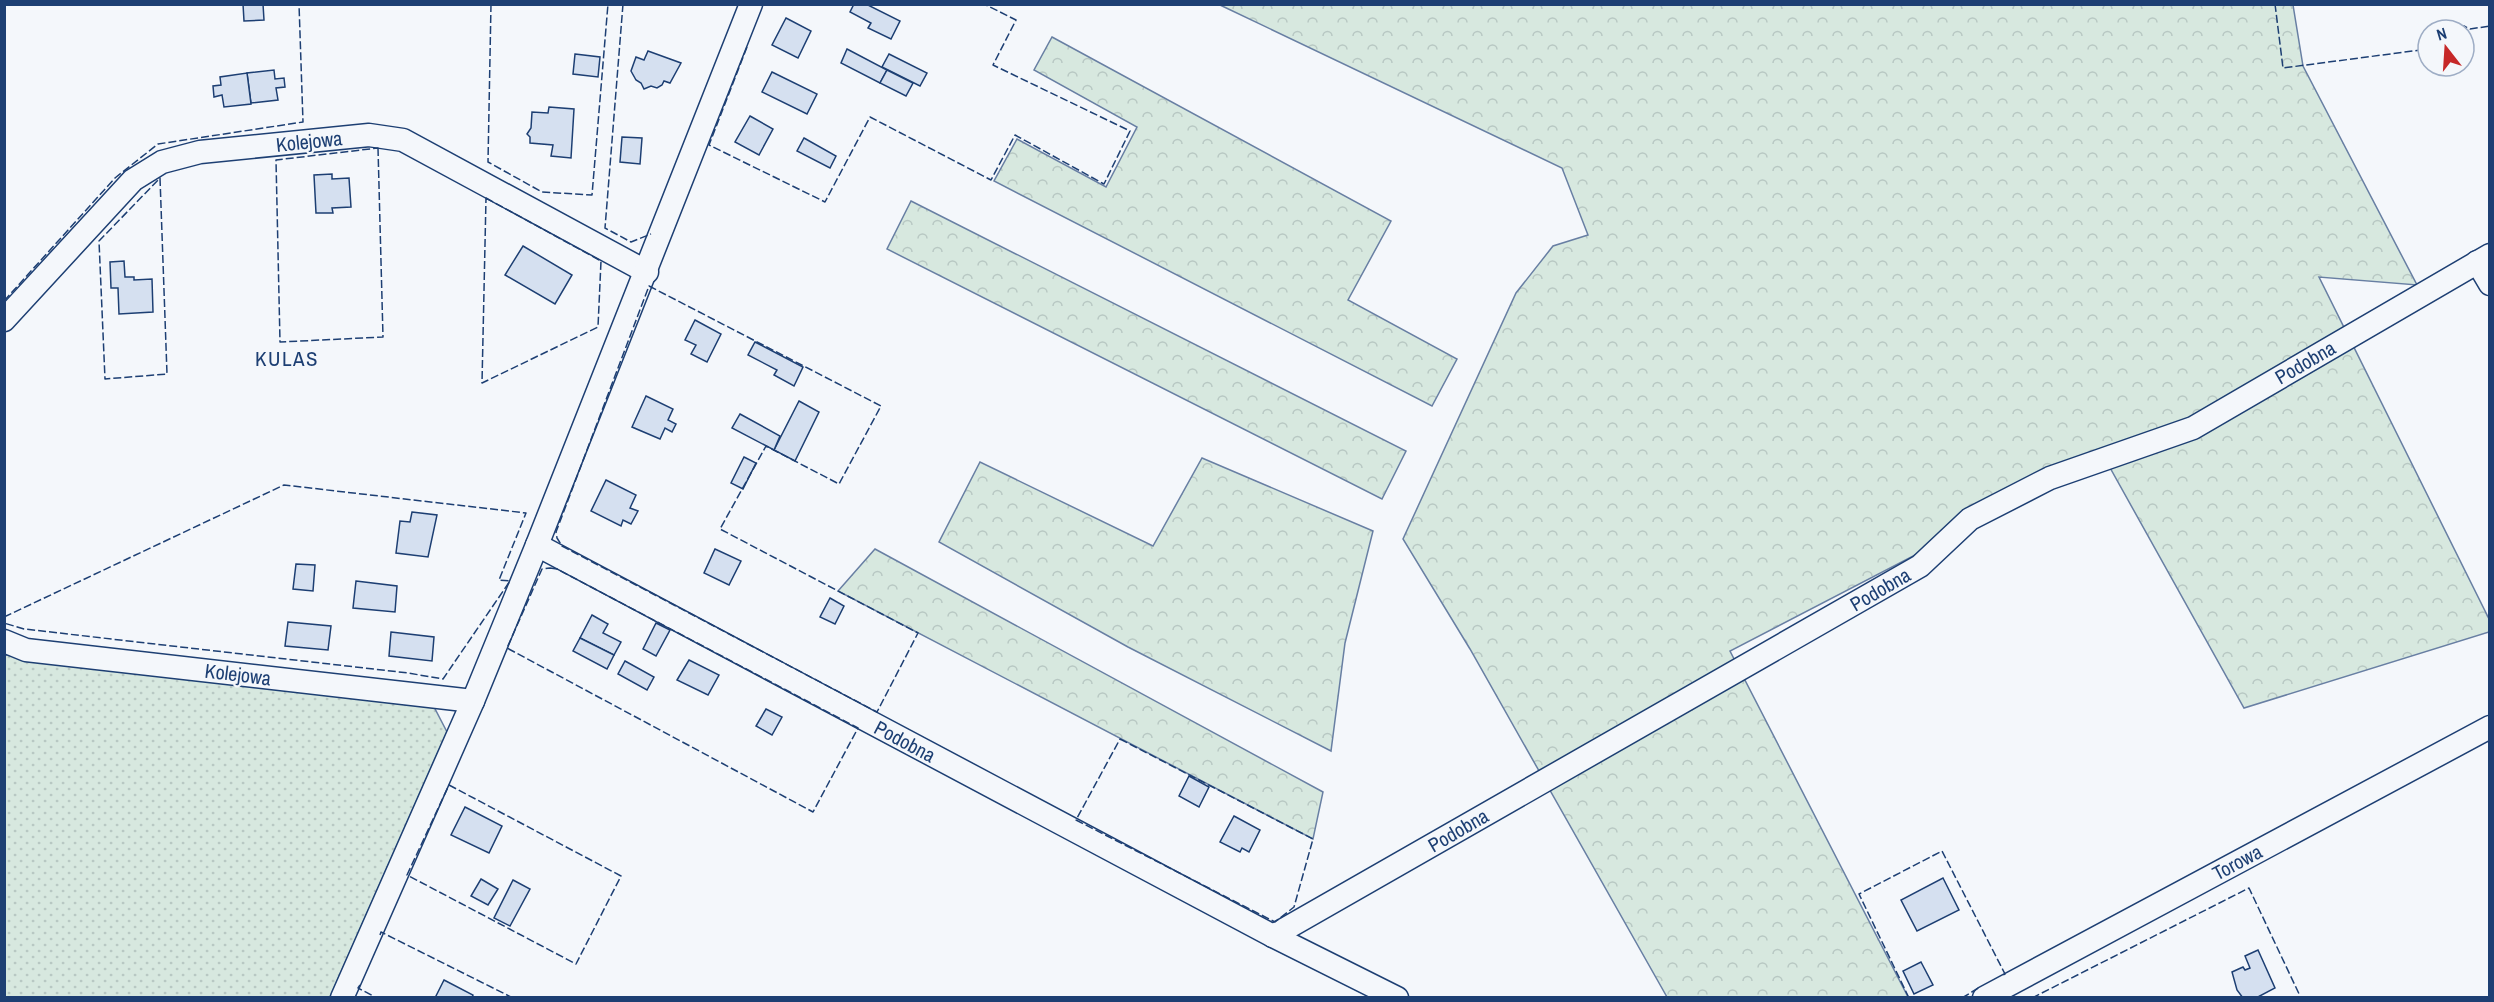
<svg xmlns="http://www.w3.org/2000/svg" width="2494" height="1002" font-family="'Archivo Narrow',sans-serif">
	<style>
		.grass { fill: url(#grass-dots); stroke: #687fa3; stroke-width: 1.5 }
		.forest { fill: url(#forest-crowns); stroke: #687fa3; stroke-width: 1.5 }
		.building { fill: #d5e0f0; stroke: #1d3f73; stroke-width: 1.5 }
		.lines { fill: none; stroke-linecap: round; stroke-linejoin: round }
		.minor-casing { stroke: #1d3f73; stroke-width: 25 }
		.minor { stroke: #f4f7fb; stroke-width: 22 }
		.fence { stroke: #1d3f73; stroke-width: 1.5; stroke-dasharray: 8 3; stroke-linecap: butt }
		.labels { text-anchor: middle; dominant-baseline: central; stroke-width: 4.5; stroke-linejoin: round; paint-order: stroke }
		.street-label { font-size: 20px; fill: #1d3f73; stroke: #f4f7fb }
		.neighbourhood-label { font-size: 21px; letter-spacing: 1.5px; fill: #1d3f73; stroke: #f4f7fb }
	</style>
	<defs>
		<pattern id="grass-dots" width="8" height="8" patternUnits="userSpaceOnUse" patternTransform="scale(1.5)"><rect width="8" height="8" fill="#d7e8df"/><path d="M2 2h.1M6 6h.1" fill="none" stroke="#b8c8c3" stroke-width="1.8" stroke-linecap="round"/></pattern>
		<pattern id="forest-crowns" width="20" height="18" patternUnits="userSpaceOnUse" patternTransform="scale(1.5)"><rect width="20" height="18" fill="#d7e8df"/><path d="M2 6a3 3 0 1 1 6 0M12 15a3 3 0 1 1 6 0" fill="none" stroke="#b8c8c3"/></pattern>
	</defs>
	<rect width="100%" height="100%" fill="#f4f7fb"/>
	<!-- grass -->
	<path class="grass" d="M5 655 433 705 447 732 330 997 5 998Z"/>
	<!-- forest -->
	<g class="forest">
		<path d="M1220 5H2293L2303 66 2417 285 2319 277 2489 619V632L2244 708 2104 457 1730 651 1908 997H1667L1470 649 1403 539 1516 293 1553 246 1588 235 1562 168Z"/>
		<path d="M1052 37 1391 221 1348 300 1457 359 1432 406 994 181 1017 139 1106 187 1137 127 1034 70Z"/>
		<path d="M911 201 1406 451 1382 499 887 249Z"/>
		<path d="M1202 458 1373 531 1345 643 1331 751 1128 647 939 542 980 462 1153 546Z"/>
		<path d="M875 549 1323 792 1313 839 838 591Z"/>
	</g>
	<!-- building -->
	<g class="building">
		<path d="M243 4H263L264 20 244 21Z"/>
		<path d="M854 4H866L900 21 891 39 868 28 871 23 850 12Z"/>
		<path d="M786 18 811 31 798 58 772 45Z"/>
		<path d="M847 49 887 70 880 83 841 63Z"/>
		<path d="M648 51 681 63 670 83 664 81 662 85 657 88 651 86 644 89 641 83 636 80 631 71 636 57 644 60Z"/>
		<path d="M575 54 600 57 598 77 573 74Z"/>
		<path d="M889 54 927 73 920 86 882 67Z"/>
		<path d="M274 70 275 79 284 78 285 87 276 88 278 100 251 103 247 73Z"/>
		<path d="M887 70 913 83 906 96 880 83Z"/>
		<path d="M772 72 817 94 807 114 762 92Z"/>
		<path d="M247 73 251 104 224 107 222 95 214 97 213 86 221 85 220 77Z"/>
		<path d="M549 107 574 109 571 158 551 156 553 145 530 143V137L527 134 531 128 532 112 548 113Z"/>
		<path d="M750 116 773 129 759 155 735 142Z"/>
		<path d="M622 137 642 138 640 164 620 162Z"/>
		<path d="M804 138 836 156 830 168 797 151Z"/>
		<path d="M332 174V179L349 178 351 207 332 208 333 213H316L314 175Z"/>
		<path d="M523 246 572 275 555 304 505 275Z"/>
		<path d="M124 261 125 277H134V280L152 279 153 312 119 314 118 288H111L110 262Z"/>
		<path d="M695 320 721 334 707 362 691 354 696 345 685 340Z"/>
		<path d="M755 342 803 367 794 386 774 375 777 370 748 355Z"/>
		<path d="M646 396 673 409 668 420 676 424 672 432 665 428 660 439 632 427Z"/>
		<path d="M799 401 819 412 795 461 774 450Z"/>
		<path d="M740 414 780 436 774 450 732 428Z"/>
		<path d="M744 457 756 463 743 489 731 483Z"/>
		<path d="M606 480 636 495 630 508 638 511 631 524 623 520 621 526 591 511Z"/>
		<path d="M412 512 437 515 428 557 396 553 400 521 410 522Z"/>
		<path d="M715 549 741 561 729 585 704 573Z"/>
		<path d="M296 564 315 565 313 591 293 589Z"/>
		<path d="M356 581 397 586 395 612 353 608Z"/>
		<path d="M830 598 844 606 835 624 820 617Z"/>
		<path d="M592 615 608 624 603 633 621 642 614 655 580 638Z"/>
		<path d="M288 622 331 626 328 650 285 646Z"/>
		<path d="M656 623 670 630 656 656 643 649Z"/>
		<path d="M391 632 434 637 432 661 389 656Z"/>
		<path d="M580 638 614 655 607 669 573 651Z"/>
		<path d="M689 660 719 675 708 695 677 680Z"/>
		<path d="M625 661 654 677 647 690 618 674Z"/>
		<path d="M766 709 782 717 772 735 756 726Z"/>
		<path d="M1189 776 1209 787 1199 807 1179 796Z"/>
		<path d="M465 807 502 826 489 853 451 835Z"/>
		<path d="M1234 816 1260 830 1249 852 1242 848 1240 852 1220 842Z"/>
		<path d="M1943 878 1959 910 1917 931 1901 900Z"/>
		<path d="M481 879 498 889 488 905 471 896Z"/>
		<path d="M513 880 530 889 510 926 494 918Z"/>
		<path d="M2258 950 2275 988 2256 998H2243L2237 990 2232 972 2243 967 2245 970 2250 968 2245 956Z"/>
		<path d="M1921 962 1933 985 1914 994 1903 971Z"/>
		<path d="M444 980 473 995 472 998H435Z"/>
	</g>
	<g class="lines">
		<!-- minor casing -->
		<g class="minor-casing">
			<g id="minor">
				<path d="M2477 262 2490 284"/>
				<path d="M4 320 133 180 162 162 200 152 369 135 403 140 647 272"/>
				<path d="M537 545 1273 936 1397 998"/>
				<path d="M4 641 26 650 473 701"/>
				<path d="M1273 936 1920 566 1970 519 2050 478 2193 428 2490 255"/>
				<path d="M342 998 473 701 537 545 751 4"/>
				<path d="M1984 998 2490 727"/>
			</g>
		</g>
		<!-- minor -->
		<use href="#minor" class="minor"/>
		<!-- fence -->
		<g class="fence">
			<path d="M491 4 488 162 542 192 592 195 608 4"/>
			<path d="M623 4 605 228 631 242 651 234"/>
			<path d="M2275 4 2283 68 2428 49"/>
			<path d="M2449 30 2464 26 2470 29 2490 26"/>
			<path d="M747 47 709 145 825 202 870 117 991 180 1015 135 1104 184 1130 131 993 65 1016 20 984 4"/>
			<path d="M378 148 383 337 280 342 276 160Z"/>
			<path d="M160 178 167 374 105 379 99 241Z"/>
			<path d="M486 198 601 261 598 327 482 383Z"/>
			<path d="M649 286 881 406 839 484 766 446 720 529 918 633 877 712 562 546 557 538 556 532Z"/>
			<path d="M4 301 115 178 158 144 303 122 299 4"/>
			<path d="M550 568 557 569 858 728 813 812 507 648 542 569Z"/>
			<path d="M4 617 284 485 526 513 499 580 510 581 443 679 408 673 24 629 4 623"/>
			<path d="M1120 739 1313 839 1294 907 1275 922 1076 820Z"/>
			<path d="M449 785 621 876 576 964 407 875Z"/>
			<path d="M380 935 381 932 513 998"/>
			<path d="M360 985 358 988 377 998"/>
			<path d="M1909 998 1859 894 1942 851 2005 974 2001 976"/>
			<path d="M1962 998 1980 987"/>
			<path d="M2032 998 2249 888 2301 998"/>
		</g>
	</g>
	<g class="labels">
		<!-- street labels -->
		<g class="street-label">
			<text transform="translate(309 141) rotate(-6)">Kolejowa</text>
			<text transform="translate(2305 362) rotate(-30)">Podobna</text>
			<text transform="translate(1880 589) rotate(-30)">Podobna</text>
			<text transform="translate(238 674) rotate(7)">Kolejowa</text>
			<text transform="translate(905 741) rotate(28)">Podobna</text>
			<text transform="translate(1458 830) rotate(-30)">Podobna</text>
			<text transform="translate(2237 862) rotate(-28)">Torowa</text>
		</g>
		<!-- neighbourhood labels -->
		<g class="neighbourhood-label">
			<text x="287" y="358">KULAS</text>
		</g>
	</g>
	<!-- border -->
	<rect width="2494" height="1002" fill="none" stroke="#1d3f73" stroke-width="12"/>
	<!-- north arrow -->
	<g transform="translate(2446 48) rotate(343)"><circle r="28" fill="#f4f7fb" stroke="#9eadc5" stroke-width="1.5"/>
	<path d="M0-4.5L10 22L0 15L-10 22Z" fill="#c62828"/>
	<text y="-9" font-size="16" font-weight="bold" text-anchor="middle" fill="#1d3f73">N</text>
	</g>
</svg>
